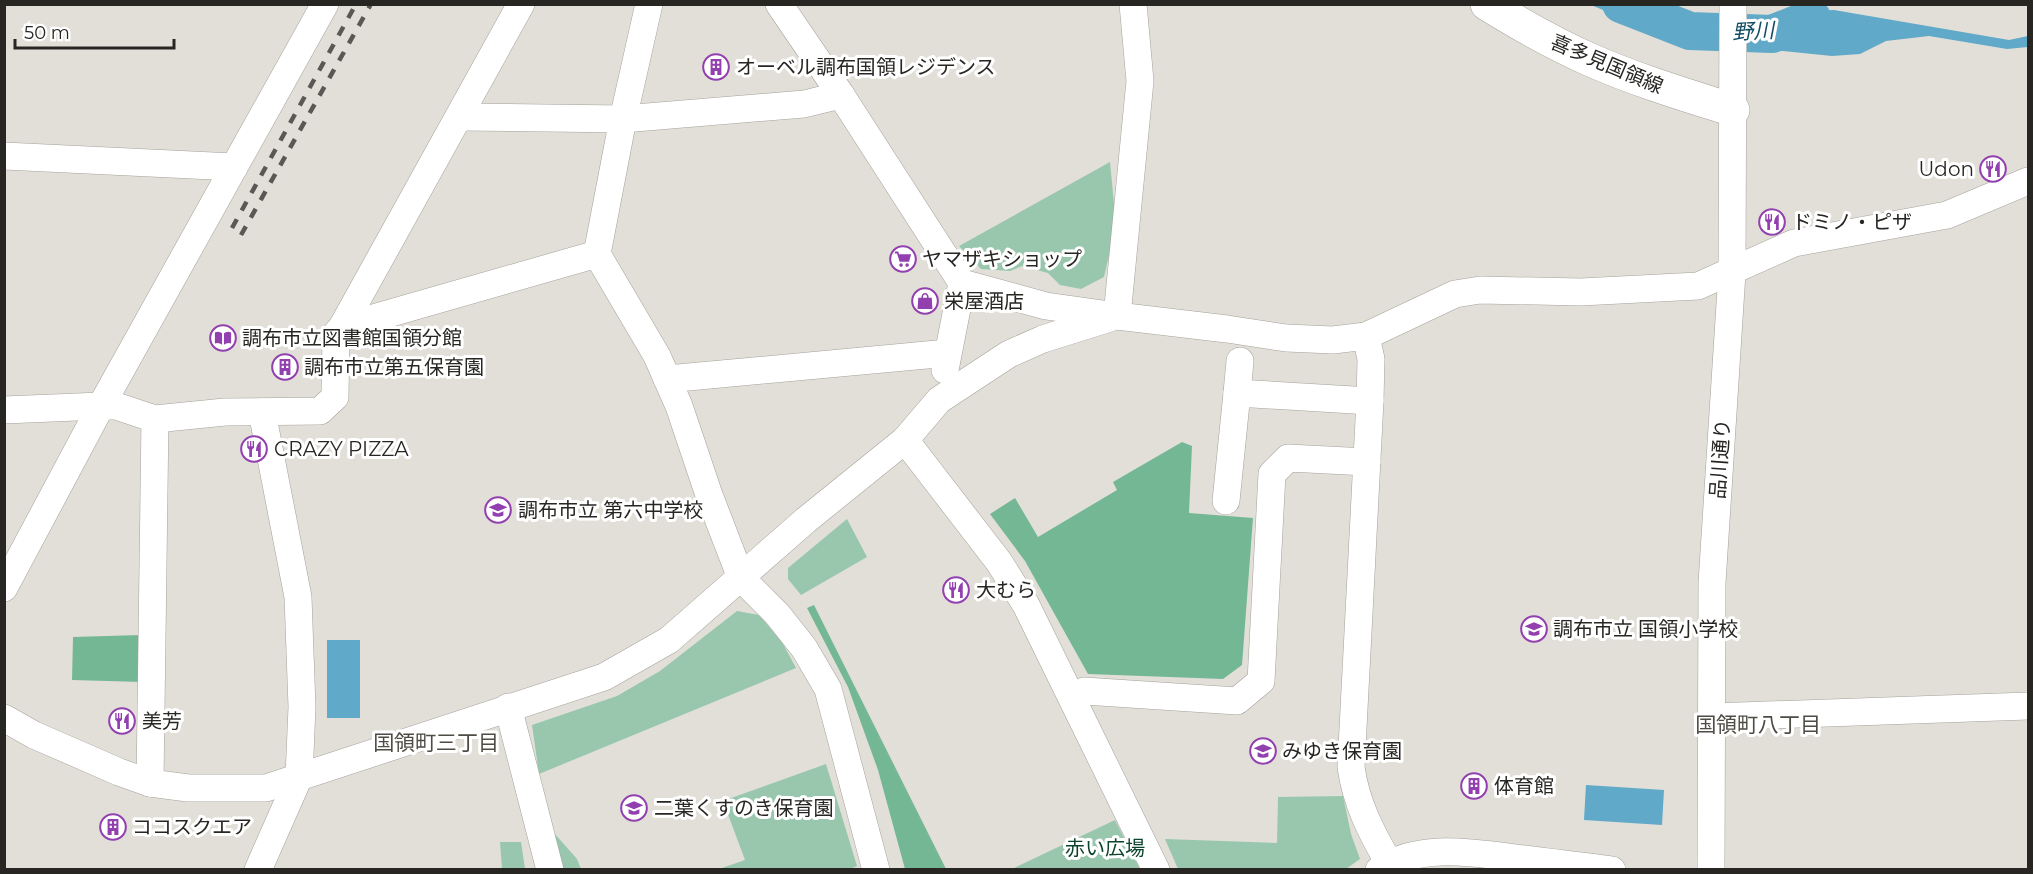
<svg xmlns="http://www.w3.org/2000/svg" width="2033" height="874" font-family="Montserrat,'Noto Sans JP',sans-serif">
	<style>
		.green { fill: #98c7ae }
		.forest { fill: #74b795 }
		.water { fill: #61a9c8 }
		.pier { fill: #e2dfd8 }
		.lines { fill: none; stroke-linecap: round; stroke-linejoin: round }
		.river { stroke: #61a9c8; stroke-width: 38 }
		.minor-casing { stroke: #a4a29b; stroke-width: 28 }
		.major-casing { stroke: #a4a29b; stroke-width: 34 }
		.minor { stroke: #fff; stroke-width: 27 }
		.major { stroke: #fff; stroke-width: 33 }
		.rail { stroke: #595854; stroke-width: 4.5; stroke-dasharray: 10 10; stroke-linecap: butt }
		.labels { text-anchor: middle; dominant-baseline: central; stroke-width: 6; stroke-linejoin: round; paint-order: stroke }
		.street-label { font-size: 20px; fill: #272623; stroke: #fff }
		.poi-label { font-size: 20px; fill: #272623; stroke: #fff; text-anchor: start }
		.park-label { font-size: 20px; fill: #0b432c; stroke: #fff }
		.water-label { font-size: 21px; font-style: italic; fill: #114d63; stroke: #fff }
		.neighbourhood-label { font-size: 21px; fill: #4f4c46; stroke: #fff }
	</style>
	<rect width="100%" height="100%" fill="#e2dfd8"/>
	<!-- green -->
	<g class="green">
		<path d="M1110 162 1116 225 1104 277 1081 289 1060 285 1048 273 1022 266 1010 271 981 269 959 246Z"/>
		<path d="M847 519 867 557 801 595 788 579V568Z"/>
		<path d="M737 611 759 615 782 642 796 668 539 774 532 725 617 696 660 671Z"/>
		<path d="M826 764 857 866 848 870 719 869 745 860 723 801Z"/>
		<path d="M1343 796 1351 834 1360 859 1346 869H1178L1165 839 1277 843 1278 797Z"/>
		<path d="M1115 820 1140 869H1012Z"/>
		<path d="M547 825 577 859 581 869H560Z"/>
		<path d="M500 842H521L525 869H502Z"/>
	</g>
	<!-- forest -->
	<g class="forest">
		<path d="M1182 442 1192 446 1189 513 1253 518 1242 665 1223 679 1088 674 1025 561 990 514 1015 498 1038 537 1117 490 1113 482Z"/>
		<path d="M814 605 946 869H905L878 770 848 687 807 608Z"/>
		<path d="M141 635 142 682 72 680 73 637Z"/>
	</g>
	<!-- water -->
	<g class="water">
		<path d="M1591 5H1659L1681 17 1728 27 1729 51 1651 30Z"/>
		<path d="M1834 10 2009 40 2028 36V47L2007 49 1929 36 1886 41 1860 54 1832 56 1764 49 1767 24 1810 11Z"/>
		<rect x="327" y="640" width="33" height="78"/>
		<path d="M1586 785 1664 790 1662 825 1584 820Z"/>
	</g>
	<!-- pier -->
	<path class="pier" d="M1704 19 1729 24V54L1701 47 1710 40Z"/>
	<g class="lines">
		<!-- river -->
		<path class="river" d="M1621 4 1690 31 1772 34 1812 18"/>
		<!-- minor casing -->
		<g class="minor-casing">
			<g id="minor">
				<path d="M779 4 841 95 962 283 1046 306 1117 316 1227 329 1286 338 1333 340 1366 336 1455 294 1480 290 1581 292 1698 286 1794 243 1947 215 2028 181"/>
				<path d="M460 117 623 119 804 104 841 95"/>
				<path d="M4 156 234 167"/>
				<path d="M597 254 623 119 649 4"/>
				<path d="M1117 316 1140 81 1133 4"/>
				<path d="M342 327 521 4"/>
				<path d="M1366 336 1371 359 1370 401 1351 767C1356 803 1371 832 1389 863"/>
				<path d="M945 370 962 283"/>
				<path d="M667 379 948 353"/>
				<path d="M1237 393 1240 361"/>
				<path d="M4 410 101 406H116L155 419 225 412 320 411 335 397 336 334 342 327 597 254 657 356 679 406 709 495 741 578 777 614 804 648 828 689 876 870"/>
				<path d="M905 440 999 562 1026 605 1156 870"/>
				<path d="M1226 501 1237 393 1370 401"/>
				<path d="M4 588 101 406 325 4"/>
				<path d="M1072 696 1084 691 1237 701 1261 681 1272 474 1288 458 1367 462"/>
				<path d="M508 707 550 870"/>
				<path d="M1712 717 2028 706"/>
				<path d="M4 718 34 735 119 772 150 783 188 788H266L604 677 669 640 806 520 905 440 939 400 1009 354 1043 339 1110 318"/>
				<path d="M150 783 155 419"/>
				<path d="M258 870 299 777 302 707 298 597 262 412"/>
				<path d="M1379 870C1420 841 1479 854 1524 859 1554 863 1583 866 1612 870"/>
				<path d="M1711 870 1712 583 1732 273 1733 4"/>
			</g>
		</g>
		<!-- major casing -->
		<g class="major-casing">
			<path id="major" d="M1487 4C1521 25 1556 45 1593 61 1639 81 1686 95 1733 110"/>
		</g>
		<!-- minor -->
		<use href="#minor" class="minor"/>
		<!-- major -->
		<use href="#major" class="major"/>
		<!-- rail -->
		<g class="rail">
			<path d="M232 228 356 4"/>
			<path d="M241 235 371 4"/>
		</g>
	</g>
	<!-- icons -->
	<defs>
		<g id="building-ring" transform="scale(1.35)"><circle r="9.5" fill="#fff" stroke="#9240af" stroke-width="1.5"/><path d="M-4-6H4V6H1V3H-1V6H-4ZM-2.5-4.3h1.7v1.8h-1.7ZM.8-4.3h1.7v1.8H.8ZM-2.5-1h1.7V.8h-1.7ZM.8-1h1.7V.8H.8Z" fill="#9240af"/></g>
		<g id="restaurant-ring" transform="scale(1.35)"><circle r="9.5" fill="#fff" stroke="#9240af" stroke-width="1.5"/><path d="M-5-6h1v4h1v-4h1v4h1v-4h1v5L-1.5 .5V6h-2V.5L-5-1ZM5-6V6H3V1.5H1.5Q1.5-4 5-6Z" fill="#9240af"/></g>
		<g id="supermarket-ring" transform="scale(1.35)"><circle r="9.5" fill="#fff" stroke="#9240af" stroke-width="1.5"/><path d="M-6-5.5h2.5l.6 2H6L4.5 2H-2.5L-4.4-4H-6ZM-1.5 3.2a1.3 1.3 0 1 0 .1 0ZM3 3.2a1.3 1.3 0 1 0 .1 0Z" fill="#9240af"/></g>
		<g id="shop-ring" transform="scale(1.35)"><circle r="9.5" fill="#fff" stroke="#9240af" stroke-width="1.5"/><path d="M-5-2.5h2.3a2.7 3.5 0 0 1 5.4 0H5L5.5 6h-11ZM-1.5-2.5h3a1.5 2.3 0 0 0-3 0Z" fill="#9240af"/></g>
		<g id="library-ring" transform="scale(1.35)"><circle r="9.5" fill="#fff" stroke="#9240af" stroke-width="1.5"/><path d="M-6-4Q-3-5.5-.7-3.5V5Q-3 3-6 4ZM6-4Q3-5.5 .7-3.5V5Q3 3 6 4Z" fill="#9240af"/></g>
		<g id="school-ring" transform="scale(1.35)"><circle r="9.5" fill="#fff" stroke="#9240af" stroke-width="1.5"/><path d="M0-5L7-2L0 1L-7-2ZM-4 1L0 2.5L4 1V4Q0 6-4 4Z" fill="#9240af"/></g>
	</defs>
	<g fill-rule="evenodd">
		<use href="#building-ring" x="716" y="67"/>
		<use href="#restaurant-ring" x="1993" y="169"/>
		<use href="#restaurant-ring" x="1772" y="222"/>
		<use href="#supermarket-ring" x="903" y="259"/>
		<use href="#shop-ring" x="925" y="301"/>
		<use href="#library-ring" x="223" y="338"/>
		<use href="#building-ring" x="285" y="367"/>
		<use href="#restaurant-ring" x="254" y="449"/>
		<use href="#school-ring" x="498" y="510"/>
		<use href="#restaurant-ring" x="956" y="590"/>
		<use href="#school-ring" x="1534" y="629"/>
		<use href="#restaurant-ring" x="122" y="721"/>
		<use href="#school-ring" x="1263" y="751"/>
		<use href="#building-ring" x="1474" y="786"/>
		<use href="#school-ring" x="634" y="808"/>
		<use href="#building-ring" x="113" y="827"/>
	</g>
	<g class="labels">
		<!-- street labels -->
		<g class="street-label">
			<text transform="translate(1607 64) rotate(23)">喜多見国領線</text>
			<text transform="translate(1720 459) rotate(-86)">品川通り</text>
		</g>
		<!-- poi labels -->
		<g class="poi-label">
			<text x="736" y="67">オーベル調布国領レジデンス</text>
			<text x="1974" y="169" text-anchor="end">Udon</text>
			<text x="1792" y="222">ドミノ・ピザ</text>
			<text x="922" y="259">ヤマザキショップ</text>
			<text x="944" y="301">栄屋酒店</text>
			<text x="242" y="338">調布市立図書館国領分館</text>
			<text x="304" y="367">調布市立第五保育園</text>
			<text x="274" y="449">CRAZY PIZZA</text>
			<text x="518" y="510">調布市立 第六中学校</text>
			<text x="976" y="590">大むら</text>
			<text x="1553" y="629">調布市立 国領小学校</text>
			<text x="142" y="721">美芳</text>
			<text x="1282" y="751">みゆき保育園</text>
			<text x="1494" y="786">体育館</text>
			<text x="654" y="808">二葉くすのき保育園</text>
			<text x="132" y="827">ココスクエア</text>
		</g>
		<!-- park labels -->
		<g class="park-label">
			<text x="1105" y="848">赤い広場</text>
		</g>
		<!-- water labels -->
		<g class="water-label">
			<text transform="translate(1753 31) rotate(-3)">野川</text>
		</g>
		<!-- neighbourhood labels -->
		<g class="neighbourhood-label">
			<text x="1758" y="724">国領町八丁目</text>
			<text x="436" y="742">国領町三丁目</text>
		</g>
	</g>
	<!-- border -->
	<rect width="2033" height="874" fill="none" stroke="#272623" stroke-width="12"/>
	<!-- scale -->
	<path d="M15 39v9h159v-9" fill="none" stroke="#272623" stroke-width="3"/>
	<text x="24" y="39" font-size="18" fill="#272623" stroke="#ffffff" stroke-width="4.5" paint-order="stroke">50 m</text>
</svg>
